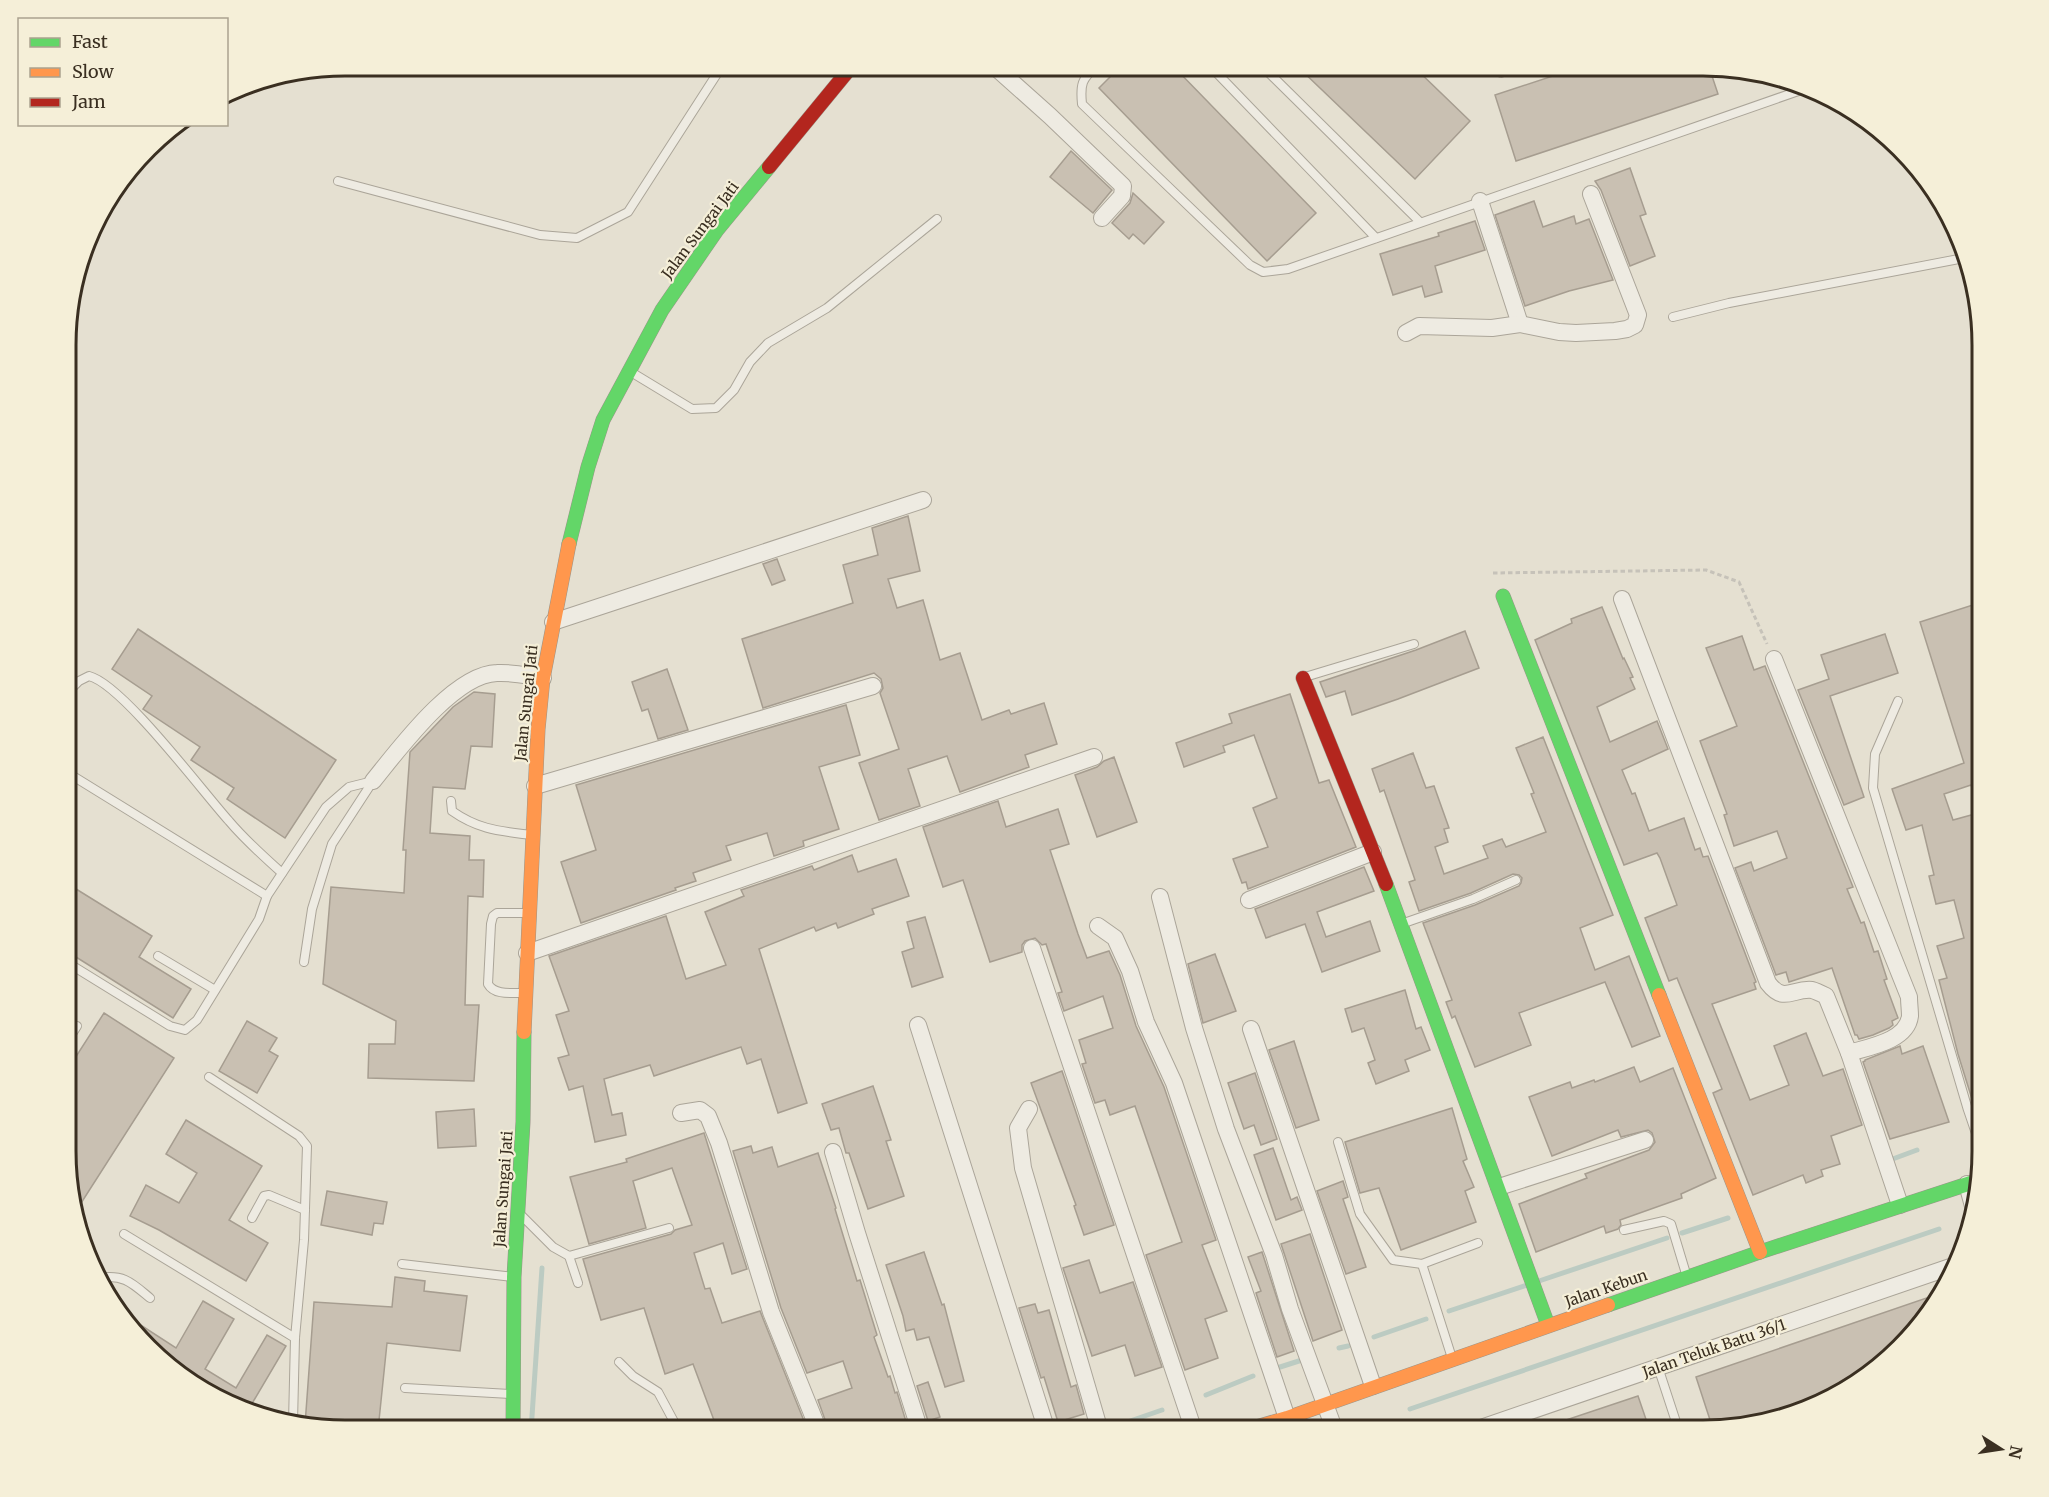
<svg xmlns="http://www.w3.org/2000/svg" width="2049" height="1497" font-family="Merriweather,serif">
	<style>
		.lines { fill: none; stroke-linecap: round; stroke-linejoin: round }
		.stream { stroke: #bccbc2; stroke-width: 5 }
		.building { fill: #c9c0b2; stroke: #a69d90; stroke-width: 1.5 }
		.lane-casing { stroke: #aba599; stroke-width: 10 }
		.street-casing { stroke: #aba599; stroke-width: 18 }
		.fast-casing { stroke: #9a958a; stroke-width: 15 }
		.slow-casing { stroke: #9a958a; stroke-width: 15 }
		.jam-casing { stroke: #9a958a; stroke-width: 15 }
		.path { stroke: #c6c2b9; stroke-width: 3; stroke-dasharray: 4.5 3; stroke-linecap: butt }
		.lane { stroke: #eeebe2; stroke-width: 8 }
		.street { stroke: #eeebe2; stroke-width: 16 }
		.fast { stroke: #63d668; stroke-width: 14 }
		.slow { stroke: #ff974d; stroke-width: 14 }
		.jam { stroke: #b3261e; stroke-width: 14 }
		.labels { text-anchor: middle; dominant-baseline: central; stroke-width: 4.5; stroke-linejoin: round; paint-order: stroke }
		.street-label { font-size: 15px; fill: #3a2f21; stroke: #f5efd8 }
		.rim { fill: none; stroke: #3a2f21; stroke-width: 3 }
	</style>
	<rect width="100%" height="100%" fill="#e5e0d1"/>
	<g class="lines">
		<!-- stream -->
		<g class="stream">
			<path d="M1890 1160 1917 1150"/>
			<path d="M1682 1233 1728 1218"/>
			<path d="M1539 1281 1667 1238"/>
			<path d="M1449 1311 1527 1285"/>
			<path d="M1374 1337 1426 1319"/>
			<path d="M1339 1348 1348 1346"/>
			<path d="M1277 1368 1302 1360"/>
			<path d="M1206 1395 1253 1376"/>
			<path d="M1410 1409 1939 1229"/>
			<path d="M1107 1429 1162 1410"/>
			<path d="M531 1431 542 1268"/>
		</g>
	</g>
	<!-- building -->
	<g class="building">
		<path d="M1121 66H1173L1316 213 1267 261 1099 88Z"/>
		<path d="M1297 66H1413L1470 121 1415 179Z"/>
		<path d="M1580 67H1709L1718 94 1516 161 1495 95Z"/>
		<path d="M1071 151 1112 190 1093 213 1050 177Z"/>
		<path d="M1630 168 1646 214 1640 216 1655 256 1630 266 1601 190 1595 181Z"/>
		<path d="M1133 193 1164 222 1144 244 1133 234 1129 239 1112 223 1130 203Z"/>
		<path d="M1534 201 1543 227 1574 216 1576 224 1589 219 1613 280 1569 291 1525 306 1495 215Z"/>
		<path d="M1475 221 1485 250 1435 266 1442 292 1425 297 1422 286 1393 295 1380 254 1439 236 1438 233Z"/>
		<path d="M908 516 920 571 888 579 897 608 923 600 940 660 960 653 982 720 1009 710 1011 714 1044 703 1057 744 1025 755 1029 767 960 792 947 756 908 769 920 806 879 820 859 763 899 749 880 693 883 688 881 679 874 673 763 708 742 639 853 603 843 565 878 555 872 528Z"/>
		<path d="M777 559 785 580 772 585 763 564Z"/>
		<path d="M1982 602V811H1979L1971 785 1944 794 1953 820 1982 812 1981 1128 1958 1054 1939 980 1947 978 1937 946 1964 938 1954 900 1936 904 1929 876 1934 875 1922 825 1906 830 1892 789 1964 763 1920 622Z"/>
		<path d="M1602 607 1623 659 1624 658 1633 677 1630 678 1635 689 1597 707 1610 742 1657 721 1668 749 1622 770 1632 794 1635 793 1649 831 1684 818 1695 850 1700 848 1703 857 1708 856 1756 982 1754 983 1756 989 1712 1004 1750 1100 1789 1085 1774 1046 1806 1033 1823 1076 1843 1069 1862 1125 1831 1136 1840 1164 1821 1170 1823 1176 1806 1183 1803 1175 1753 1195 1713 1093 1722 1089 1677 978 1669 981 1645 918 1677 905 1660 858 1657 853 1624 865 1535 640 1572 623 1571 619Z"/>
		<path d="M138 629 336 760 285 838 227 799 234 788 191 760 200 747 143 709 152 696 112 669Z"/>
		<path d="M1465 631 1479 668 1398 699 1352 715 1345 691 1326 697 1320 682 1416 650Z"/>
		<path d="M1885 634 1898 673 1830 696 1864 797 1844 805 1798 690 1829 679 1821 655Z"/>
		<path d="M1742 636 1754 670 1765 666 1853 887 1847 889 1861 923 1864 922 1874 952 1878 951 1887 979 1884 980 1898 1018 1892 1021 1893 1025 1889 1028 1873 1035 1859 1039 1857 1035H1855L1832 968 1789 982 1786 972 1776 975 1735 868 1751 862 1754 871 1787 858 1777 831 1734 846 1724 815 1727 814 1700 741 1737 726 1706 648Z"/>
		<path d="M667 669 688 730 658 739 648 709 642 711 632 682Z"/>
		<path d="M474 692 495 694 492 747 471 746 465 789 433 787 430 833 470 836 469 860H484L483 897 468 896 465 1005H479L474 1081 368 1078 369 1044H395L396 1021 323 984 331 887 404 893 406 850H403L410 752 453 707Z"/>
		<path d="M1290 694 1319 783 1329 780 1356 847 1248 889 1246 882 1242 883 1233 859 1268 847 1253 808 1277 798 1254 735 1223 746 1225 752 1184 767 1176 743 1232 723 1229 714Z"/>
		<path d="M846 705 860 755 819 767 839 829 803 841 804 846 774 856 767 833 726 846 731 860 693 873 696 881 675 888 676 890 581 923 561 862 596 850 576 785Z"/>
		<path d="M1543 737 1613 915 1580 928 1595 970 1629 956 1660 1036 1632 1047 1605 982 1519 1013 1531 1045 1475 1067 1455 1016 1452 1018 1446 1002 1452 1000 1423 923 1475 905 1519 886 1521 883 1522 878 1519 875 1513 874 1471 893 1419 911 1409 882 1415 880 1384 790 1380 792 1372 769 1413 753 1426 788 1434 786 1449 828 1444 829 1448 842 1435 847 1444 874 1488 858 1483 846 1502 839 1506 847 1546 832 1531 794 1534 793 1516 748Z"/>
		<path d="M1114 757 1137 822 1097 837 1075 775 1097 767 1104 761Z"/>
		<path d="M998 801 1006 827 1058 809 1069 844 1050 850 1078 934 1087 958 1109 951 1120 975 1136 1026 1164 1087 1216 1240 1202 1245 1227 1311 1205 1319 1218 1358 1185 1370 1146 1255 1182 1242 1135 1106 1110 1115 1105 1100 1095 1103 1082 1064 1086 1063 1079 1040 1113 1028 1103 996 1064 1011 1058 993 1062 992 1046 944 1042 945 1035 938 1025 941 1022 945V952L990 962 963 880 943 887 923 827Z"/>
		<path d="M852 855 858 872 896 859 909 896 872 909 874 914 838 928 836 923 816 931 814 927 759 949 807 1103 778 1113 761 1059 747 1064 741 1047 654 1076 650 1065 604 1079 612 1115 622 1113 626 1135 595 1142 583 1086 569 1090 558 1058 569 1055 556 1015 569 1011 549 956 666 916 686 979 726 965 705 912 744 896 741 890 812 866 814 870Z"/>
		<path d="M1364 867 1374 891 1317 912 1326 937 1370 921 1380 951 1322 972 1305 924 1266 938 1255 909Z"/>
		<path d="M68 884 152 936 139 957 191 989 173 1018 68 952Z"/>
		<path d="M925 917 943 977 912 987 902 952 914 948 907 922Z"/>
		<path d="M1215 954 1236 1011 1203 1023 1188 964Z"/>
		<path d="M1405 990 1416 1029 1421 1027 1430 1050 1405 1060 1409 1071 1376 1084 1368 1063 1375 1060 1364 1028 1352 1032 1345 1009Z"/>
		<path d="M104 1013 174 1058 76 1211 68 1188V1069Z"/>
		<path d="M247 1021 277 1038 269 1051 278 1056 257 1093 219 1071Z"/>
		<path d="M1294 1041 1319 1120 1296 1128 1269 1050Z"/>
		<path d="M1900 1046 1902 1054 1923 1046 1949 1122 1890 1139 1863 1062 1865 1061V1060Z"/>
		<path d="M1634 1067 1640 1082 1673 1068 1716 1178 1681 1194 1682 1198 1620 1220 1621 1225 1618 1229 1606 1233 1604 1226 1536 1252 1519 1204 1587 1178 1585 1174 1649 1150 1655 1142 1652 1133 1648 1130 1621 1137 1618 1130 1552 1156 1529 1097 1570 1082 1572 1088 1594 1080 1595 1082Z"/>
		<path d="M1062 1071 1114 1225 1084 1235 1074 1206 1076 1205 1031 1083Z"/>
		<path d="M1255 1073 1277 1139 1261 1145 1254 1125 1244 1129 1228 1083Z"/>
		<path d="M873 1086 891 1140 886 1141 904 1196 868 1209 849 1153H846L839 1128 831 1130 822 1104Z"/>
		<path d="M1452 1108 1467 1159 1463 1161 1474 1187 1465 1191 1476 1222 1401 1250 1379 1188 1360 1193 1345 1142Z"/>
		<path d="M474 1109 476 1146 438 1148 436 1112Z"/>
		<path d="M186 1120 262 1166 229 1220 268 1243 246 1281 159 1230 130 1216 146 1185 179 1203 197 1173 166 1154Z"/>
		<path d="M704 1133 747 1269 732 1274 723 1243 694 1253 705 1289 710 1288 722 1323 760 1311 808 1431H718L693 1364 665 1374 644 1308 601 1320 583 1259 671 1234 675 1230 692 1225 672 1168 633 1181 646 1228 589 1244 570 1177 627 1162 626 1159Z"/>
		<path d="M751 1146 753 1153 772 1147 778 1167 818 1153 836 1208 835 1209 857 1281 860 1280 877 1335 874 1337 888 1377 890 1376 895 1393 897 1392 908 1428 902 1431H829L818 1400 852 1388 843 1361 807 1373 781 1308 733 1151Z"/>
		<path d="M1273 1148 1291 1200 1297 1197 1302 1210 1276 1220 1254 1155Z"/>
		<path d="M1343 1181 1348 1197 1343 1199 1366 1267 1346 1274 1317 1191Z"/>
		<path d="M327 1191 387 1202 383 1224 374 1223 372 1235 321 1225Z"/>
		<path d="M1310 1234 1342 1330 1313 1341 1281 1244Z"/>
		<path d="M924 1252 942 1305 944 1304 964 1381 945 1387 929 1337 917 1340 914 1329 906 1331 903 1316 886 1265Z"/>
		<path d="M1262 1252 1294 1351 1277 1357 1256 1293 1261 1291 1248 1257Z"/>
		<path d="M1089 1260 1100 1293 1133 1282 1162 1367 1135 1376 1125 1345 1092 1356 1063 1268Z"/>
		<path d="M395 1277 425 1281 424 1291 467 1296 460 1351 387 1343 378 1430H327L305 1425 314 1302 392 1307Z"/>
		<path d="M1941 1293 1925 1322 1839 1393 1777 1414 1713 1429 1696 1377Z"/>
		<path d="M203 1301 234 1319 205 1369 236 1388 267 1335 286 1346 247 1412 239 1410 175 1373 133 1325 136 1322 176 1348Z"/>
		<path d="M1035 1304 1038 1313 1049 1310 1071 1387 1076 1385 1084 1414 1058 1422 1044 1377 1041 1378 1019 1308Z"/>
		<path d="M928 1382 940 1417 928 1421 917 1386Z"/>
		<path d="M1638 1396 1650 1431H1542V1428Z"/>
	</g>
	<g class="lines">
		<!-- lane casing -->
		<g class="lane-casing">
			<g id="lane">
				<path d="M1096 66C1082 79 1080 84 1082 104L1250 265 1263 272 1288 269 1807 88"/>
				<path d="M1210 66 1376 238"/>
				<path d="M1262 66 1420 222"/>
				<path d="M1501 73 1518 66"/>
				<path d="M338 181 540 235 577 238 628 212 722 66"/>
				<path d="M1673 317 1729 303 1964 258"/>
				<path d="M631 372 692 409 716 408 734 390 750 362 768 343 827 308 937 219"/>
				<path d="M1305 677 1414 644"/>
				<path d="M68 692 79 681 89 676C122 684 202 791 229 821 245 840 264 857 282 873"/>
				<path d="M1898 701 1875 754 1873 788 1968 1110 1982 1151"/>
				<path d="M68 773 267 896 326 807 349 787 373 781"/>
				<path d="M451 801 452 811C479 830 500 831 531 835"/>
				<path d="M1404 923 1473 899 1516 880"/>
				<path d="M158 956 215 990"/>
				<path d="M304 962 312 909 332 844 373 781"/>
				<path d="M68 963 170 1026 185 1030 197 1020 259 919 267 896"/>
				<path d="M522 993C511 993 494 995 488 984L491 924 493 916 497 913H526"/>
				<path d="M68 1040 77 1026"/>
				<path d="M209 1077 299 1136 307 1146 304 1240 295 1338 293 1422"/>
				<path d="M1338 1142 1360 1214 1393 1260 1422 1264"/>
				<path d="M522 1216 553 1247 569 1256 669 1228"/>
				<path d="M252 1218 264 1196 269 1195 305 1210"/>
				<path d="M1624 1230 1664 1221 1671 1224 1687 1277"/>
				<path d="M124 1234 295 1338"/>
				<path d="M569 1256 578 1283"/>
				<path d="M402 1264 513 1277"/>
				<path d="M99 1278C124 1274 132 1283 150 1298"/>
				<path d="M1452 1358 1422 1264 1478 1243"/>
				<path d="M619 1362 633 1376 658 1392 679 1431"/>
				<path d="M1658 1367 1679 1431"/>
				<path d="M405 1388 512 1394"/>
			</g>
		</g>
		<!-- street casing -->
		<g class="street-casing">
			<g id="street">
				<path d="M994 66 1050 116 1123 186 1122 196 1102 218"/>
				<path d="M1480 201 1520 324"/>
				<path d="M1406 333 1419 326 1492 328 1520 324 1559 332 1576 333 1615 331 1627 329 1635 325 1638 315 1591 194"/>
				<path d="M1622 599 1768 983C1784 1004 1792 988 1812 990 1816 991 1822 994 1826 996L1849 1053 1900 1205"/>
				<path d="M553 622 923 500"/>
				<path d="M1774 659 1909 997C1909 1003 1910 1010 1910 1016 1907 1041 1869 1047 1849 1053"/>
				<path d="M373 781C399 749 454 674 497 673 512 672 528 676 543 678"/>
				<path d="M535 786 873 686"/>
				<path d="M1160 897 1194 1028 1226 1129 1274 1255 1290 1309 1335 1431"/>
				<path d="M1249 900 1373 852"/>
				<path d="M1098 926 1115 938 1130 971 1146 1022 1174 1083 1287 1418"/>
				<path d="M1032 948 1194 1431"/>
				<path d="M527 953 1094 757"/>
				<path d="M918 1025 1047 1431"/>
				<path d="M1251 1029 1373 1386"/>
				<path d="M1029 1109 1018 1128 1023 1168 1100 1431"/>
				<path d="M681 1113 700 1110 708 1116 719 1143 771 1312 819 1431"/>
				<path d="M833 1152 857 1233 920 1431"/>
				<path d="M1967 1184 1974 1210"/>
				<path d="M1499 1187 1645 1140"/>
				<path d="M1472 1431 1956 1265"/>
			</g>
		</g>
		<!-- fast casing -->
		<g class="fast-casing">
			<g id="fast">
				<path d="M569 544 588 467 603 420 662 310 717 230 769 167"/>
				<path d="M1503 596 1659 995"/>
				<path d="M1386 884 1548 1325"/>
				<path d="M1608 1305 1760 1252 1980 1180"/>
				<path d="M513 1430 514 1277 523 1122 524 1032"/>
			</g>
		</g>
		<!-- slow casing -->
		<g class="slow-casing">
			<g id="slow">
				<path d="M1659 995 1760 1252"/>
				<path d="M524 1032 538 729 543 678 569 544"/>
				<path d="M1243 1431 1287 1418 1608 1305"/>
			</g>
		</g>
		<!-- jam casing -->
		<g class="jam-casing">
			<g id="jam">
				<path d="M769 167 852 66"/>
				<path d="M1303 678 1386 884"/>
			</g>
		</g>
		<!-- path -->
		<path class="path" d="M1493 573 1706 570 1739 582 1767 644"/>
		<!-- lane -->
		<use href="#lane" class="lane"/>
		<!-- street -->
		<use href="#street" class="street"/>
		<!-- fast -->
		<use href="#fast" class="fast"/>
		<!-- slow -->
		<use href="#slow" class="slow"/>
		<!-- jam -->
		<use href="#jam" class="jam"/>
	</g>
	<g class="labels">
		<!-- street labels -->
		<g class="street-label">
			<text transform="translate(700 230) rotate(-53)">Jalan Sungai Jati</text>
			<text transform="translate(526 703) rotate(-84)">Jalan Sungai Jati</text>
			<text transform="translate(503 1189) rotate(-86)">Jalan Sungai Jati</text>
			<text transform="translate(1606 1288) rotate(-19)">Jalan Kebun</text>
			<text transform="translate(1714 1348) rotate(-19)">Jalan Teluk Batu 36/1</text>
		</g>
	</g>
	<!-- crop -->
	<path d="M0 0H2049V1497H0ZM345 76H1703A269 269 0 0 1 1972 345V1151A269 269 0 0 1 1703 1420H345A269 269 0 0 1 76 1151V345A269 269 0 0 1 345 76Z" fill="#f5efd8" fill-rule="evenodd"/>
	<path class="rim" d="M345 76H1703A269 269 0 0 1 1972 345V1151A269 269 0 0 1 1703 1420H345A269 269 0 0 1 76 1151V345A269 269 0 0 1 345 76Z"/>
	<!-- legend -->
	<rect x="18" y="18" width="210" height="108" fill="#f5efd8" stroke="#aaa28f" stroke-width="1.5"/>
	<rect x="30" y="38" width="30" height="9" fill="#63d668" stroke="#aaa28f" stroke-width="1.5"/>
	<text x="72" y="48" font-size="18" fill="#3a2f21">Fast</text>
	<rect x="30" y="68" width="30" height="9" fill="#ff974d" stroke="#aaa28f" stroke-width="1.5"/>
	<text x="72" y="78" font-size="18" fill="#3a2f21">Slow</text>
	<rect x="30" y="98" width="30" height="9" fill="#b3261e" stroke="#aaa28f" stroke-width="1.5"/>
	<text x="72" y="108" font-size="18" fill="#3a2f21">Jam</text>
	<!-- north arrow -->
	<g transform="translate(2001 1449) rotate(102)" stroke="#f5efd8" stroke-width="4.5" paint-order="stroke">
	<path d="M0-4.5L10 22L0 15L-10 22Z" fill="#3a2f21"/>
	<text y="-9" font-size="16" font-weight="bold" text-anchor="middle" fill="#3a2f21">N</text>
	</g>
</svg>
